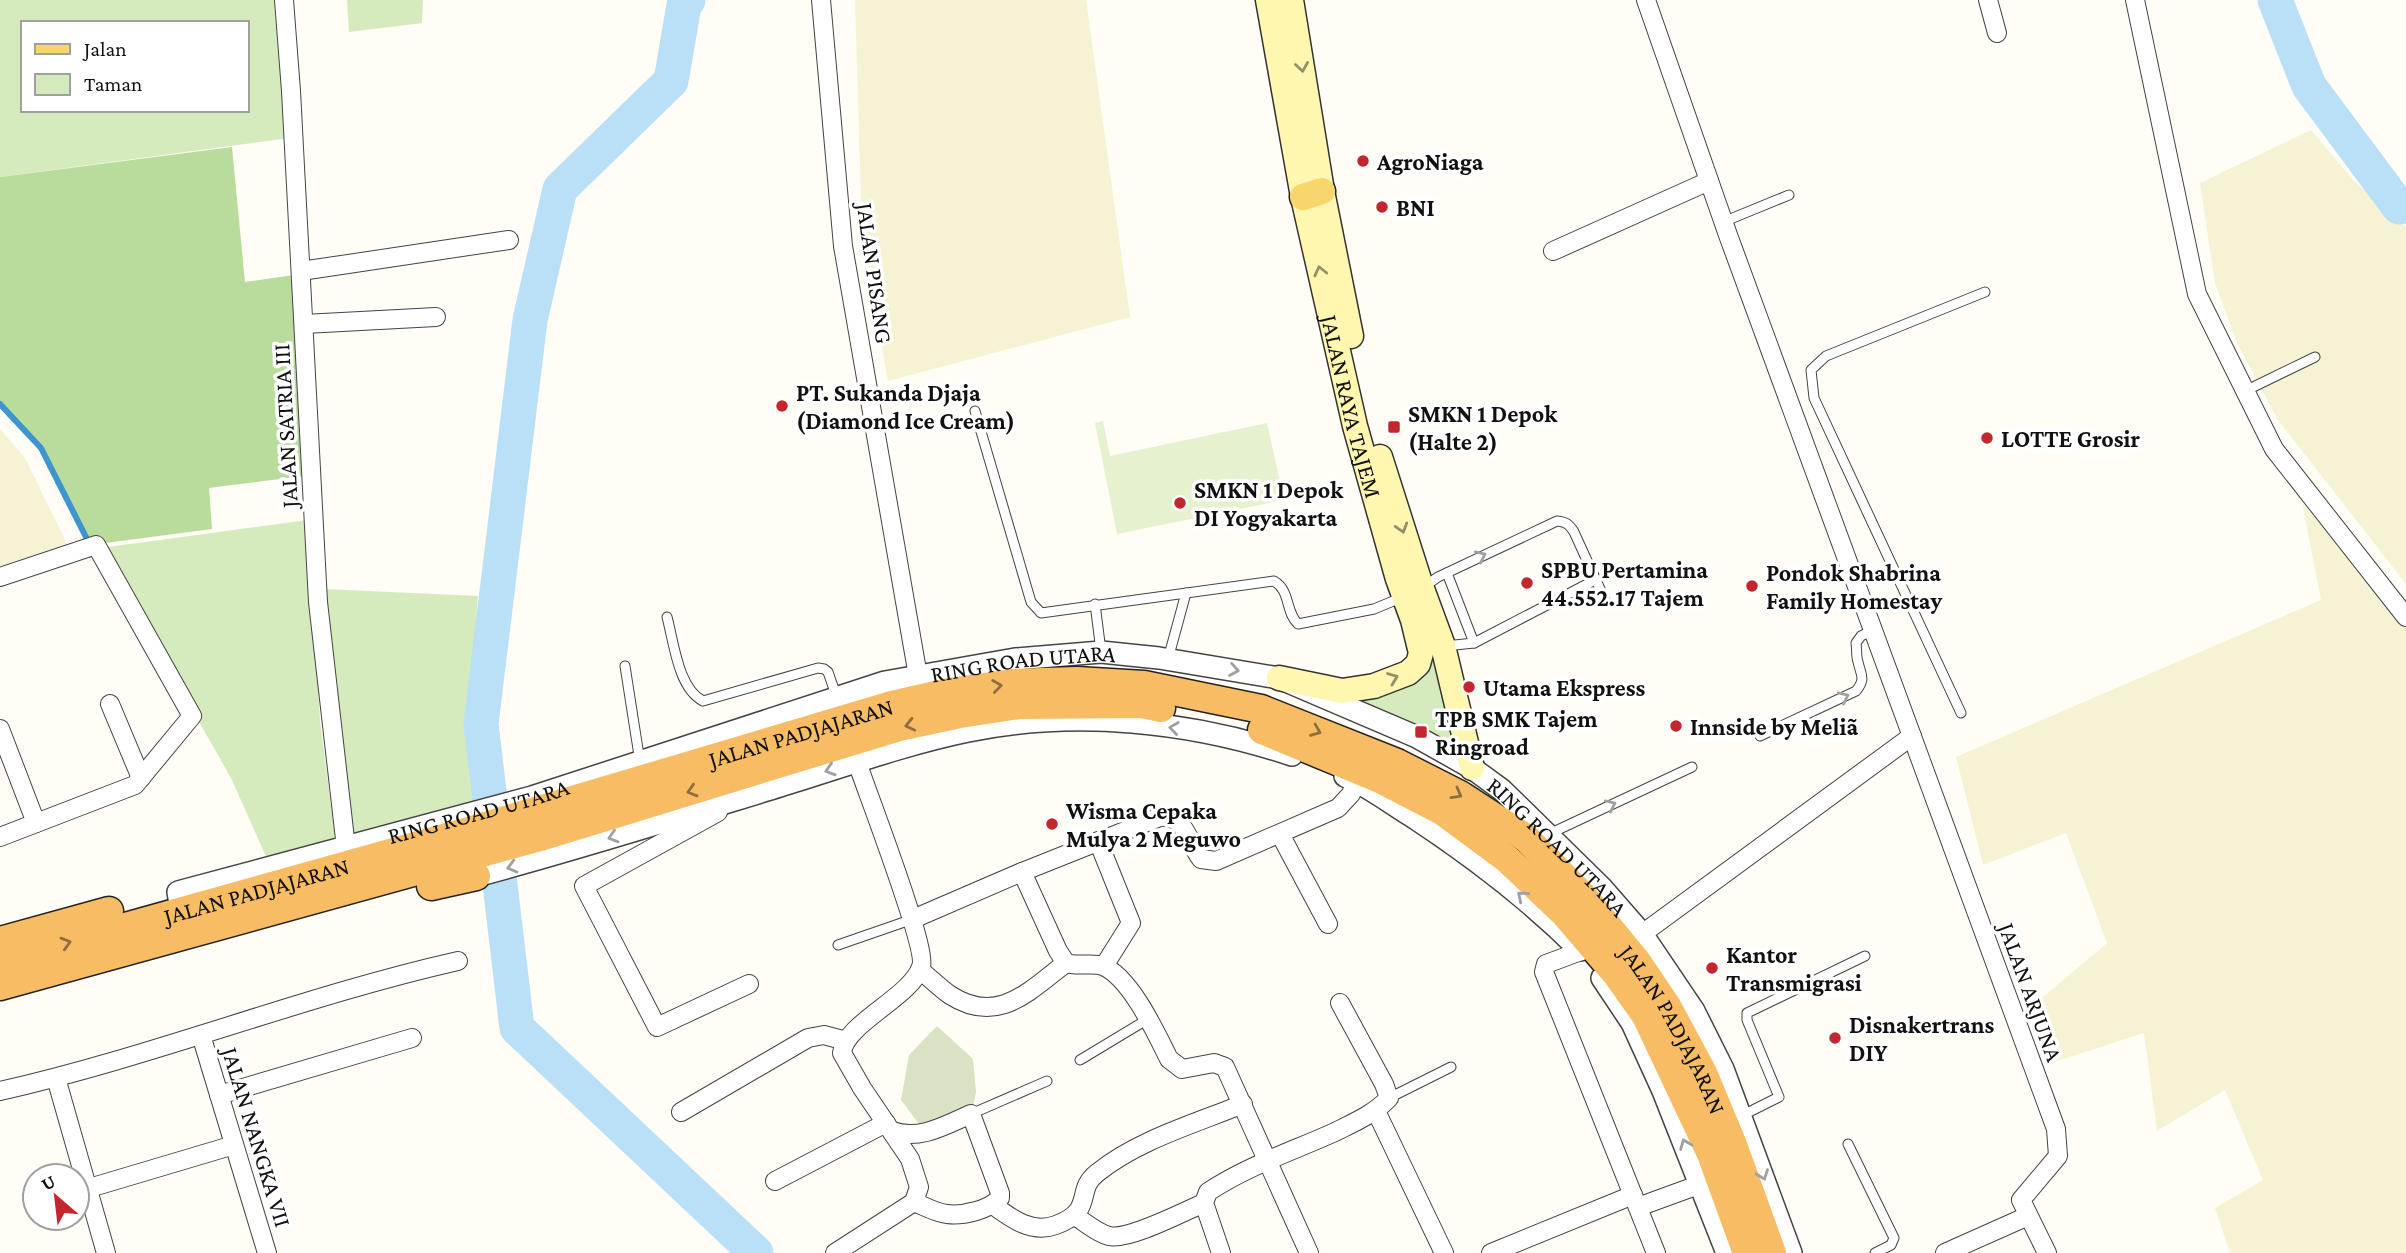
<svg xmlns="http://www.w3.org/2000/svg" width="2406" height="1253" font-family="'Crimson Pro',serif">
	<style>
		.farmland { fill: #f6f3d4 }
		.green { fill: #d5ebbd; fill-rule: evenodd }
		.forest { fill: #b9dc9c }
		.cemetery { fill: #d9e3c4 }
		.pitch { fill: #e6f2cf }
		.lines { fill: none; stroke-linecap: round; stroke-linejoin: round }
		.stream { stroke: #3f96cf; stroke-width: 6 }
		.river { stroke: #b9e0f7; stroke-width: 35 }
		.service-casing { stroke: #444; stroke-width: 11 }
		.minor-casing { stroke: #444; stroke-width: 20 }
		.tertiary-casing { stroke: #444; stroke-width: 24 }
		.secondary-casing { stroke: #333; stroke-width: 27 }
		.primary-casing { stroke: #222; stroke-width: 29 }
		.trunk-casing { stroke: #222; stroke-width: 31 }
		.service { stroke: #fff; stroke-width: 9 }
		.minor { stroke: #fff; stroke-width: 18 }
		.tertiary { stroke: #fff; stroke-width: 21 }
		.secondary { stroke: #fff6b0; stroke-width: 24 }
		.primary { stroke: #f9d66b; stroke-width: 26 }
		.trunk { stroke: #f7bc64; stroke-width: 28 }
		.oneway { stroke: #948f68 }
		.oneway2 { stroke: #a0a0a0 }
		.oneway3 { stroke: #906f3f }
		.poi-dot { fill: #c4262e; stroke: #fff; stroke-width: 2.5 }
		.labels { text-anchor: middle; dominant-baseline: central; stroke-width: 7; stroke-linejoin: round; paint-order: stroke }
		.poi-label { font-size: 24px; font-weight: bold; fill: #111; stroke: #fff; text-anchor: start }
		.street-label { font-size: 24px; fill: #111; stroke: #fff }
	</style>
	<rect width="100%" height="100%" fill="#fffdf5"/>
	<!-- farmland -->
	<g class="farmland">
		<path d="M855 0H1086L1130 317 888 381 862 232Z"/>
		<path d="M2311 130 2353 180 2406 227V584L2278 420 2237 343 2215 283 2200 183Z"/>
		<path d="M0 429 25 458 72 554 0 578Z"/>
		<path d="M2302 502 2406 627V1253H2230L2215 1208 2263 1180 2225 1090 2157 1131 2144 1033 2054 1062 2036 1003 2107 943 2066 833 1983 865 1956 757 2321 600Z"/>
	</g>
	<!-- green -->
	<g class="green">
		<path d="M0 0H278L290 138 0 177ZM23 23H247V110H23Z"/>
		<path d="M347 0H423L422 23 349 32Z"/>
		<path d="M308 520 320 721 336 844 268 861 231 778 100 548Z"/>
		<path d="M324 589 478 596 469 720 486 805 351 843Z"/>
		<path d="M1440 650 1465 757 1343 695Z"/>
	</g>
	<!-- forest -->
	<path class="forest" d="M232 147 245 282 294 275 304 476 209 488 212 529 90 545 41 448 0 404V177Z"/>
	<!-- cemetery -->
	<path class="cemetery" d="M937 1026 973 1059 976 1092 972 1112 925 1132 901 1100 909 1055Z"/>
	<!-- pitch -->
	<path class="pitch" d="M1103 421 1110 456 1267 423 1284 500 1117 534 1095 423Z"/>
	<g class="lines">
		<!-- stream -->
		<path class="stream" d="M0 404 41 448 90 545"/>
		<!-- river -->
		<g class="river">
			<path d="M688 0 684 5 671 81 560 189 530 320 481 724 517 1028 756 1253"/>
			<path d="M2275 0 2309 86 2399 207 2406 205"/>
		</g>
		<!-- service casing -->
		<g class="service-casing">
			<g id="service">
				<path d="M1723 222 1789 195"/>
				<path d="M2245 391 2315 357"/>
				<path d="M975 411 1031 602 1041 613 1274 581C1291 591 1285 612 1298 624L1374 609 1403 597"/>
				<path d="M1447 573 1474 643"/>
				<path d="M1425 586 1438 577 1557 521C1566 522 1569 524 1574 532L1606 602"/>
				<path d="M1095 604 1101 651"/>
				<path d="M667 617C674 643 678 688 703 701L818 668 824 669 828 672 837 698"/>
				<path d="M1445 646 1474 643 1595 580"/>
				<path d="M1168 659 1186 593"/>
				<path d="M625 666 640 762"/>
				<path d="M1961 713 1814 398 1811 370 1826 356 1985 292"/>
				<path d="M1760 736 1856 691C1866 679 1861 675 1858 662 1856 656 1857 649 1856 643L1861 636 1873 630"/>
				<path d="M1549 834 1692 767"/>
				<path d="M838 945 913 919"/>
				<path d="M1080 1060 1148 1019"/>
				<path d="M1389 1098 1451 1067"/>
				<path d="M971 1114 1047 1081"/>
				<path d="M1741 1116 1779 1097 1747 1020V1013L1865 956"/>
				<path d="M1848 1144 1894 1238 1891 1245 1875 1253"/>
			</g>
		</g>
		<!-- minor casing -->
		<g class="minor-casing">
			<g id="minor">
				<path d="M284 0 291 91 318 602 346 848"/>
				<path d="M821 0 843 246 918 676"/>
				<path d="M1646 0 1728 235 2056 1129 2058 1156 2021 1200 2047 1253"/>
				<path d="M1988 0 1997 33"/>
				<path d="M2135 0 2197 294 2274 449 2406 617"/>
				<path d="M1553 251 1709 181"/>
				<path d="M301 271 509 240"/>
				<path d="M304 324 436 317"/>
				<path d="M0 577 96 545 192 716 135 785 0 837"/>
				<path d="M110 704 141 778"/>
				<path d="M0 729 36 823"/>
				<path d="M718 812 584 886 657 1027 749 984"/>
				<path d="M1280 834 1328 924"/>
				<path d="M1098 841 1131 923 1104 966"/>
				<path d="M1022 872 1058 951 1066 963C1078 967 1092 962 1103 966 1131 978 1156 1033 1169 1059L1182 1069 1214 1063 1225 1067 1309 1253"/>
				<path d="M913 919 1022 872 1160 817C1185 813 1188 843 1201 859L1216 861 1338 808 1351 794 1356 781"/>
				<path d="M1642 934 1912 736"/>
				<path d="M1581 951 1546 964 1544 972 1656 1253"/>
				<path d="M920 970C930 978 940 988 950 995 998 1026 1029 991 1066 963"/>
				<path d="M201 1035 267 1253"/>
				<path d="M56 1078 106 1253"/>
				<path d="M0 1091C155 1056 303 996 458 961"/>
				<path d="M219 1095 412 1038"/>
				<path d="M1376 1111 1444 1253"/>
				<path d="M681 1112 808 1038 824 1035 846 1041"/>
				<path d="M892 1131C919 1141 946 1125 971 1114L1000 1193V1198C989 1210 963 1216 947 1214 936 1213 924 1206 914 1202"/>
				<path d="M775 1181 886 1123"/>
				<path d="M86 1189 234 1145"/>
				<path d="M993 1205C1012 1219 1032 1234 1056 1225 1096 1210 1074 1191 1097 1173 1138 1140 1194 1124 1243 1104"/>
				<path d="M1638 1207 1701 1184"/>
				<path d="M1075 1216C1086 1223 1097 1233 1109 1236 1128 1241 1185 1211 1204 1203"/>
				<path d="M835 1253 914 1202 919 1187 910 1159 862 1088 842 1053C844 1024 910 998 921 967 928 949 867 792 857 762"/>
				<path d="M1221 1253 1204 1203 1208 1192C1247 1166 1293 1151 1335 1132 1355 1122 1374 1114 1389 1098L1384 1084 1340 1003"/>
				<path d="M1491 1253 1633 1195"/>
				<path d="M1945 1253 2028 1216"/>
			</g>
		</g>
		<!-- tertiary casing -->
		<g class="tertiary-casing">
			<g id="tertiary">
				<path d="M1345 776C1368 786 1389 802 1410 815 1471 855 1528 898 1580 950"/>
				<path d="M476 876C578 849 679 817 780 786 842 767 905 744 968 731 1075 709 1190 721 1292 755"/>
				<path id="s1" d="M181 910 178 892 532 797 885 682 1015 659 1101 652 1159 658 1279 678 1417 737 1472 768 1502 790 1601 887 1642 934 1694 1011 1723 1069 1791 1253"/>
				<path d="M1602 978 1632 1023 1663 1091 1727 1253"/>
			</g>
		</g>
		<!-- secondary casing -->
		<g class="secondary-casing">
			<g id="secondary">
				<path id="s2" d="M1268 0 1303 197 1355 426 1398 579 1413 620 1421 653 1418 664 1408 673 1374 686 1342 691 1279 678"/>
				<path d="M1291 0 1322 191 1351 336"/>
				<path d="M1380 457 1422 589 1443 646 1472 768"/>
			</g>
		</g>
		<!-- primary casing -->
		<g class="primary-casing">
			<path id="primary" d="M1303 197 1322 191"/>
		</g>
		<!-- trunk casing -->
		<g class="trunk-casing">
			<g id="trunk">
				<path d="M1262 730 1380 779 1442 811 1507 859 1564 913 1617 975 1646 1016 1711 1154 1747 1253"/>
				<path d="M431 886 476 876"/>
				<path d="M0 941 109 911"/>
				<path id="s3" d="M0 962 465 832 892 705 949 692 1012 683 1077 681 1144 685 1261 709 1397 763 1460 795 1526 838 1583 896 1638 963 1667 1006 1703 1073 1733 1145 1772 1253"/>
				<path d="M0 986 540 837 899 727 960 714 1019 705 1142 704 1161 708"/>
			</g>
		</g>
		<!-- service -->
		<use href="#service" class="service"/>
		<!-- minor -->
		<use href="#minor" class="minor"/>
		<!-- tertiary -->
		<use href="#tertiary" class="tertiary"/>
		<!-- secondary -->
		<use href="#secondary" class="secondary"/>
		<!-- primary -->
		<use href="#primary" class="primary"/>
		<!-- trunk -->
		<use href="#trunk" class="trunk"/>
	</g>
	<!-- one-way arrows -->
	<defs><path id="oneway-chevron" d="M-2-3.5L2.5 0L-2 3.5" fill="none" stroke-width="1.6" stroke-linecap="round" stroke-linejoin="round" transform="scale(1.75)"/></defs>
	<g class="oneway">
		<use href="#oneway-chevron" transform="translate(1302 67) rotate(81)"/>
		<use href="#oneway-chevron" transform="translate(1320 271) rotate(-103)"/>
		<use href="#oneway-chevron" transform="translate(1402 528) rotate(73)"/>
		<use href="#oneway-chevron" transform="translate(1393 678) rotate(-21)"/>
	</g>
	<g class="oneway2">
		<use href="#oneway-chevron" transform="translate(1481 556) rotate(-25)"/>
		<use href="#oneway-chevron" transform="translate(1234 670) rotate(10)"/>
		<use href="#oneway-chevron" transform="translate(1844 697) rotate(-25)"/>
		<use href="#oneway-chevron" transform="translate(1174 728) rotate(-172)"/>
		<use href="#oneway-chevron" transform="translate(830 770) rotate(163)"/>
		<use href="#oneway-chevron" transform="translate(1611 805) rotate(-25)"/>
		<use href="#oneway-chevron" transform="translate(613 837) rotate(163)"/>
		<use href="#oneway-chevron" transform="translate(512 867) rotate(165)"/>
		<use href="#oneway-chevron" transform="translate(1522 896) rotate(-140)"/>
		<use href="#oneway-chevron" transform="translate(1685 1144) rotate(-112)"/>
		<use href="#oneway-chevron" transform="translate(1763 1175) rotate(70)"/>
	</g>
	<g class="oneway3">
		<use href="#oneway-chevron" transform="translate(997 686) rotate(-8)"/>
		<use href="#oneway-chevron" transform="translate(910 725) rotate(167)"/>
		<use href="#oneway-chevron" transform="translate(1316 731) rotate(22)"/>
		<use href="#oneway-chevron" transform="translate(692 791) rotate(163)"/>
		<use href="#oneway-chevron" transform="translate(1457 794) rotate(29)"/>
		<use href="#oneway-chevron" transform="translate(66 943) rotate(-16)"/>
	</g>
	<!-- markers -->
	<g class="poi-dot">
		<circle cx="1363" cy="161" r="7"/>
		<circle cx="1382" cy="207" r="7"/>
		<circle cx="782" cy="406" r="7"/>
		<rect x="1387" y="420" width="14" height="14" rx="3.5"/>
		<circle cx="1987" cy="438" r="7"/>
		<circle cx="1180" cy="503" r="7"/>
		<circle cx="1527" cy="583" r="7"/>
		<circle cx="1752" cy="586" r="7"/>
		<circle cx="1469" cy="687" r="7"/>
		<circle cx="1676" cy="726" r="7"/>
		<rect x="1414" y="725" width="14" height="14" rx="3.5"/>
		<circle cx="1052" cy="824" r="7"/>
		<circle cx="1712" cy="968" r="7"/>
		<circle cx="1835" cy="1038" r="7"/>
	</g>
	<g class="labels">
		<!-- poi labels -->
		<g class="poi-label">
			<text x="1377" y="161">AgroNiaga</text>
			<text x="1396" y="207">BNI</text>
			<text x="796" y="392">PT. Sukanda Djaja<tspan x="796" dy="28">(Diamond Ice Cream)</tspan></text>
			<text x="1408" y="413">SMKN 1 Depok<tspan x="1408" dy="28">(Halte 2)</tspan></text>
			<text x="2001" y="438">LOTTE Grosir</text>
			<text x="1194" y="489">SMKN 1 Depok<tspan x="1194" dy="28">DI Yogyakarta</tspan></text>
			<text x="1541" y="569">SPBU Pertamina<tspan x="1541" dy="28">44.552.17 Tajem</tspan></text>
			<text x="1766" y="572">Pondok Shabrina<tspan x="1766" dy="28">Family Homestay</tspan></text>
			<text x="1483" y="687">Utama Ekspress</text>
			<text x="1435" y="718">TPB SMK Tajem<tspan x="1435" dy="28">Ringroad</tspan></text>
			<text x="1690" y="726">Innside by Meliã</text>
			<text x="1066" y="810">Wisma Cepaka<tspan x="1066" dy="28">Mulya 2 Meguwo</tspan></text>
			<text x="1726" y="954">Kantor<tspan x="1726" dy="28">Transmigrasi</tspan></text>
			<text x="1849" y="1024">Disnakertrans<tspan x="1849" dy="28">DIY</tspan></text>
		</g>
		<!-- street labels -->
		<g class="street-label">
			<text transform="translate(875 273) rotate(82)">JALAN PISANG</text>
			<text stroke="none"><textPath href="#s2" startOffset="415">JALAN RAYA TAJEM</textPath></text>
			<text transform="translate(285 426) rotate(-93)">JALAN SATRIA III</text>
			<text stroke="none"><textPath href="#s1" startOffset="896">RING ROAD UTARA</textPath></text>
			<text stroke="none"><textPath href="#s3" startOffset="833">JALAN PADJAJARAN</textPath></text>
			<text stroke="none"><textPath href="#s1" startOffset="329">RING ROAD UTARA</textPath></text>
			<text stroke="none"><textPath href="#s1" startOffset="1484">RING ROAD UTARA</textPath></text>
			<text stroke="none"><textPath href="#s3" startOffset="266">JALAN PADJAJARAN</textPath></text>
			<text transform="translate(2031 992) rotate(70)">JALAN ARJUNA</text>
			<text stroke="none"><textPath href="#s3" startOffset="1841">JALAN PADJAJARAN</textPath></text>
			<text transform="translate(257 1137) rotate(73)">JALAN NANGKA VII</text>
		</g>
	</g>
	<!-- legend -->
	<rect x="21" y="21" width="228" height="91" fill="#ffffff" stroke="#a0a0a0" stroke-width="2"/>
	<rect x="35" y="44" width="35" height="10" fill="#f9d66b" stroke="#a0a0a0" stroke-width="2"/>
	<text x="84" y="56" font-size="21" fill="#111111">Jalan</text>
	<rect x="35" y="74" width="35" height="21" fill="#d5ebbd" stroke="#a0a0a0" stroke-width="2"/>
	<text x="84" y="91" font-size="21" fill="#111111">Taman</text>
	<!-- north arrow -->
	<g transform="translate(56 1197) rotate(332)"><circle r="33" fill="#ffffff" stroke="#a0a0a0" stroke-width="2"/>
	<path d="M0-5L12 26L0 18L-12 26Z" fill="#c4262e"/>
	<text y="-10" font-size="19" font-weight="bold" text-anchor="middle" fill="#111111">U</text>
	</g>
</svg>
